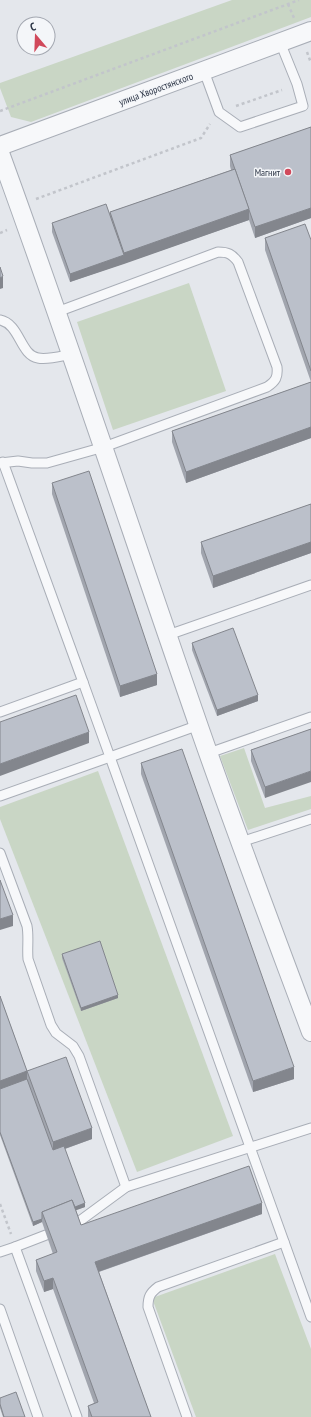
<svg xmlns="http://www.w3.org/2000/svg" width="311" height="1417" font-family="'PT Sans Narrow',sans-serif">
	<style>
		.green { fill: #c9d6c5 }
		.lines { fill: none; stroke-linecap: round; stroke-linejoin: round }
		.lane-casing { stroke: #a9aeb7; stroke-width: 11 }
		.street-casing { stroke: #a9aeb7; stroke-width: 20 }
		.path { stroke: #c2c5cb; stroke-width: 2.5; stroke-dasharray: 3 3; stroke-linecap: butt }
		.lane { stroke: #f7f8fa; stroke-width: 9 }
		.street { stroke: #f7f8fa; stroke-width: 18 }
		.wall { fill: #a1a5ae }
		.shaded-wall { fill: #83868d }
		.building { fill: #bbc0ca; stroke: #83868d }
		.poi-dot { fill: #d1495b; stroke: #f4f6f9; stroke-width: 1.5 }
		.labels { text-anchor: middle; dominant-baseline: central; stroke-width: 3; stroke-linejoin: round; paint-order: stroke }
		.street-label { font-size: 10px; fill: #2b3445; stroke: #f4f6f9 }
		.poi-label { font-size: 10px; fill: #2b3445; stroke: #f4f6f9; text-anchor: end }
	</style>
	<rect width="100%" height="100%" fill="#e4e7ec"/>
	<!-- green -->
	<g class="green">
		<path d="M232 0H311V17L31 122 11 117 0 88V83Z"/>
		<path d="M189 283 226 391 113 430 77 322Z"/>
		<path d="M244 748 265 808 311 796V809L248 830 220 756Z"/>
		<path d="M98 771 233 1136 137 1172 0 819V807Z"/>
		<path d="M275 1254 311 1349V1417H196L152 1298Z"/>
	</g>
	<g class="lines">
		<!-- lane casing -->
		<g class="lane-casing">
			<g id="lane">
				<path d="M204 71 219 112 240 127 303 106 297 84 280 42"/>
				<path d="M0 320C20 324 20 355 38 358 48 360 61 356 72 354"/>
				<path d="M0 463 18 461 32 463H47L104 447 267 387C276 381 278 377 277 367L238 262C232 254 228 252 218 252L57 312"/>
				<path d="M168 635 311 585"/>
				<path d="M0 712 83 682 3 462"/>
				<path d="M199 725 110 757 311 1317"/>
				<path d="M209 753 311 717"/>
				<path d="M0 796 110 757 83 682"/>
				<path d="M241 842 311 819"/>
				<path d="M0 853 27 926C29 937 27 948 28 959L51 1025 56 1033 73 1046 79 1056 126 1187"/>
				<path d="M77 1223 126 1187 311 1128"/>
				<path d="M15 1247 46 1235"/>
				<path d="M0 1252 15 1247 77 1417"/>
				<path d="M0 1309 38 1417"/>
				<path d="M187 1417 148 1307C148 1297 150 1293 158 1287L284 1242"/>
			</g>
		</g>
		<!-- street casing -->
		<g class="street-casing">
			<g id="street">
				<path d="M0 146 311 31"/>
				<path d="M0 153C69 342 132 534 198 724 234 828 273 930 311 1032"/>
			</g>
		</g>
		<!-- path -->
		<g class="path">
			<path d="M288 4 294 18"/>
			<path d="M307 52 311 63"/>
			<path d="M236 106 282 90"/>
			<path d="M0 111 299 0"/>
			<path d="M36 199 201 138 210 124"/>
			<path d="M0 233 7 230"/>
			<path d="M0 1204 11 1234"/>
		</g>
		<!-- lane -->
		<use href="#lane" class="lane"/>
		<!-- street -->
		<use href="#street" class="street"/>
	</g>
	<!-- wall -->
	<g class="wall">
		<path d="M311 127V218L255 238 249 220 70 282 52 232V223L110 216V212L231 170 230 166V155Z"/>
		<path d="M265 238 311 240V438L186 483 172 442V431L311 382 265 250Z"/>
		<path d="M52 483 157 685 120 697 52 494Z"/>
		<path d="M311 504V553L213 588 201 553V542Z"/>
		<path d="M192 643 258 701 217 716 192 650Z"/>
		<path d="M311 729 265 798 251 761V750Z"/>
		<path d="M141 763 294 1079 253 1092 141 774Z"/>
		<path d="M62 954 118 998 81 1011 62 958Z"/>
		<path d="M0 996 27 1071 92 1139 65 1149 85 1207 76 1210 81 1225 262 1214 99 1272 151 1417H88V1406L94 1403 53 1289 44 1292 36 1271V1260L53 1254 42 1222 33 1226 0 1135Z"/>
		<path d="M0 1398 25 1417H3L0 1408Z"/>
	</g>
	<!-- shaded-wall -->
	<g class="shaded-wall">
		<path d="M311 208V218L255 238V227Z"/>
		<path d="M249 209V220L124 264V253Z"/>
		<path d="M124 255V264L70 282V274Z"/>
		<path d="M3 276V288L0 289V278Z"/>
		<path d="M311 427V438L186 483V472Z"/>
		<path d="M311 542V553L213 588V576Z"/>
		<path d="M157 674V685L120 697V686Z"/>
		<path d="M258 695V701L217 716V710Z"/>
		<path d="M89 732V743L0 776V764Z"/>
		<path d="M311 771V782L265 798V787Z"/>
		<path d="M13 915V926L0 930V919Z"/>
		<path d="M118 995V998L81 1011V1008Z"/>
		<path d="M294 1067V1079L253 1092V1081Z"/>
		<path d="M27 1071V1082L0 1092V1081Z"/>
		<path d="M92 1128V1139L53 1153V1142Z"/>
		<path d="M85 1203V1207L46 1221 44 1218Z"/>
		<path d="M262 1203V1214L95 1273V1262Z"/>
		<path d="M42 1219V1222L33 1226V1222Z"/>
		<path d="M53 1278V1289L44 1292V1281Z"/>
	</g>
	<!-- building -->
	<g class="building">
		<path d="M311 127V208L255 227 230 155Z"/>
		<path d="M235 169 249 209 124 253 110 212Z"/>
		<path d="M106 204 124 255 70 274 52 223Z"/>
		<path d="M305 224 311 240V371L265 238Z"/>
		<path d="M0 267 3 276 0 278Z"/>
		<path d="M311 382V427L186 472 172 431Z"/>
		<path d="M89 471 157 674 120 686 52 483Z"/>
		<path d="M311 504V542L213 576 201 542Z"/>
		<path d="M233 628 258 695 217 710 192 643Z"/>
		<path d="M76 695 89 732 0 764V722Z"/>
		<path d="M311 729V771L265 787 251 750Z"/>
		<path d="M182 749 294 1067 253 1081 141 763Z"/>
		<path d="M0 880 13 915 0 919Z"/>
		<path d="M100 941 118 995 81 1008 62 954Z"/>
		<path d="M0 996 27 1071 0 1081Z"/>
		<path d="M66 1057 92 1128 53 1142 27 1071Z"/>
		<path d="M27 1079 53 1150 64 1146 85 1203 75 1207 72 1200 42 1212V1219L33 1222 0 1132V1089Z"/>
		<path d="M249 1166 262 1203 95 1262 151 1417H92L88 1406 98 1402 53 1278 44 1281 36 1260 57 1252 42 1212 72 1200 81 1225Z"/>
		<path d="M16 1392 25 1417H4L0 1404V1398Z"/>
	</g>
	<!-- markers -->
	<circle class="poi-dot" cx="288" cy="172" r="4"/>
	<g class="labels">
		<!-- street labels -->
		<g class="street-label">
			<text transform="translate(156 89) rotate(-20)">улица Хворостянского</text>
		</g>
		<!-- poi labels -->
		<g class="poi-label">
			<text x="280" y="172">Магнит</text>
		</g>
	</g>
	<!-- north arrow -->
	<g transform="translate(36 36) rotate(341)"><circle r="19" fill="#f4f6f9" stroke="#a4a8b1"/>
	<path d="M0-3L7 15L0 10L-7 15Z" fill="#d1495b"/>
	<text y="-6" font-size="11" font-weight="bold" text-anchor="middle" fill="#2b3445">С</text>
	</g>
</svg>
